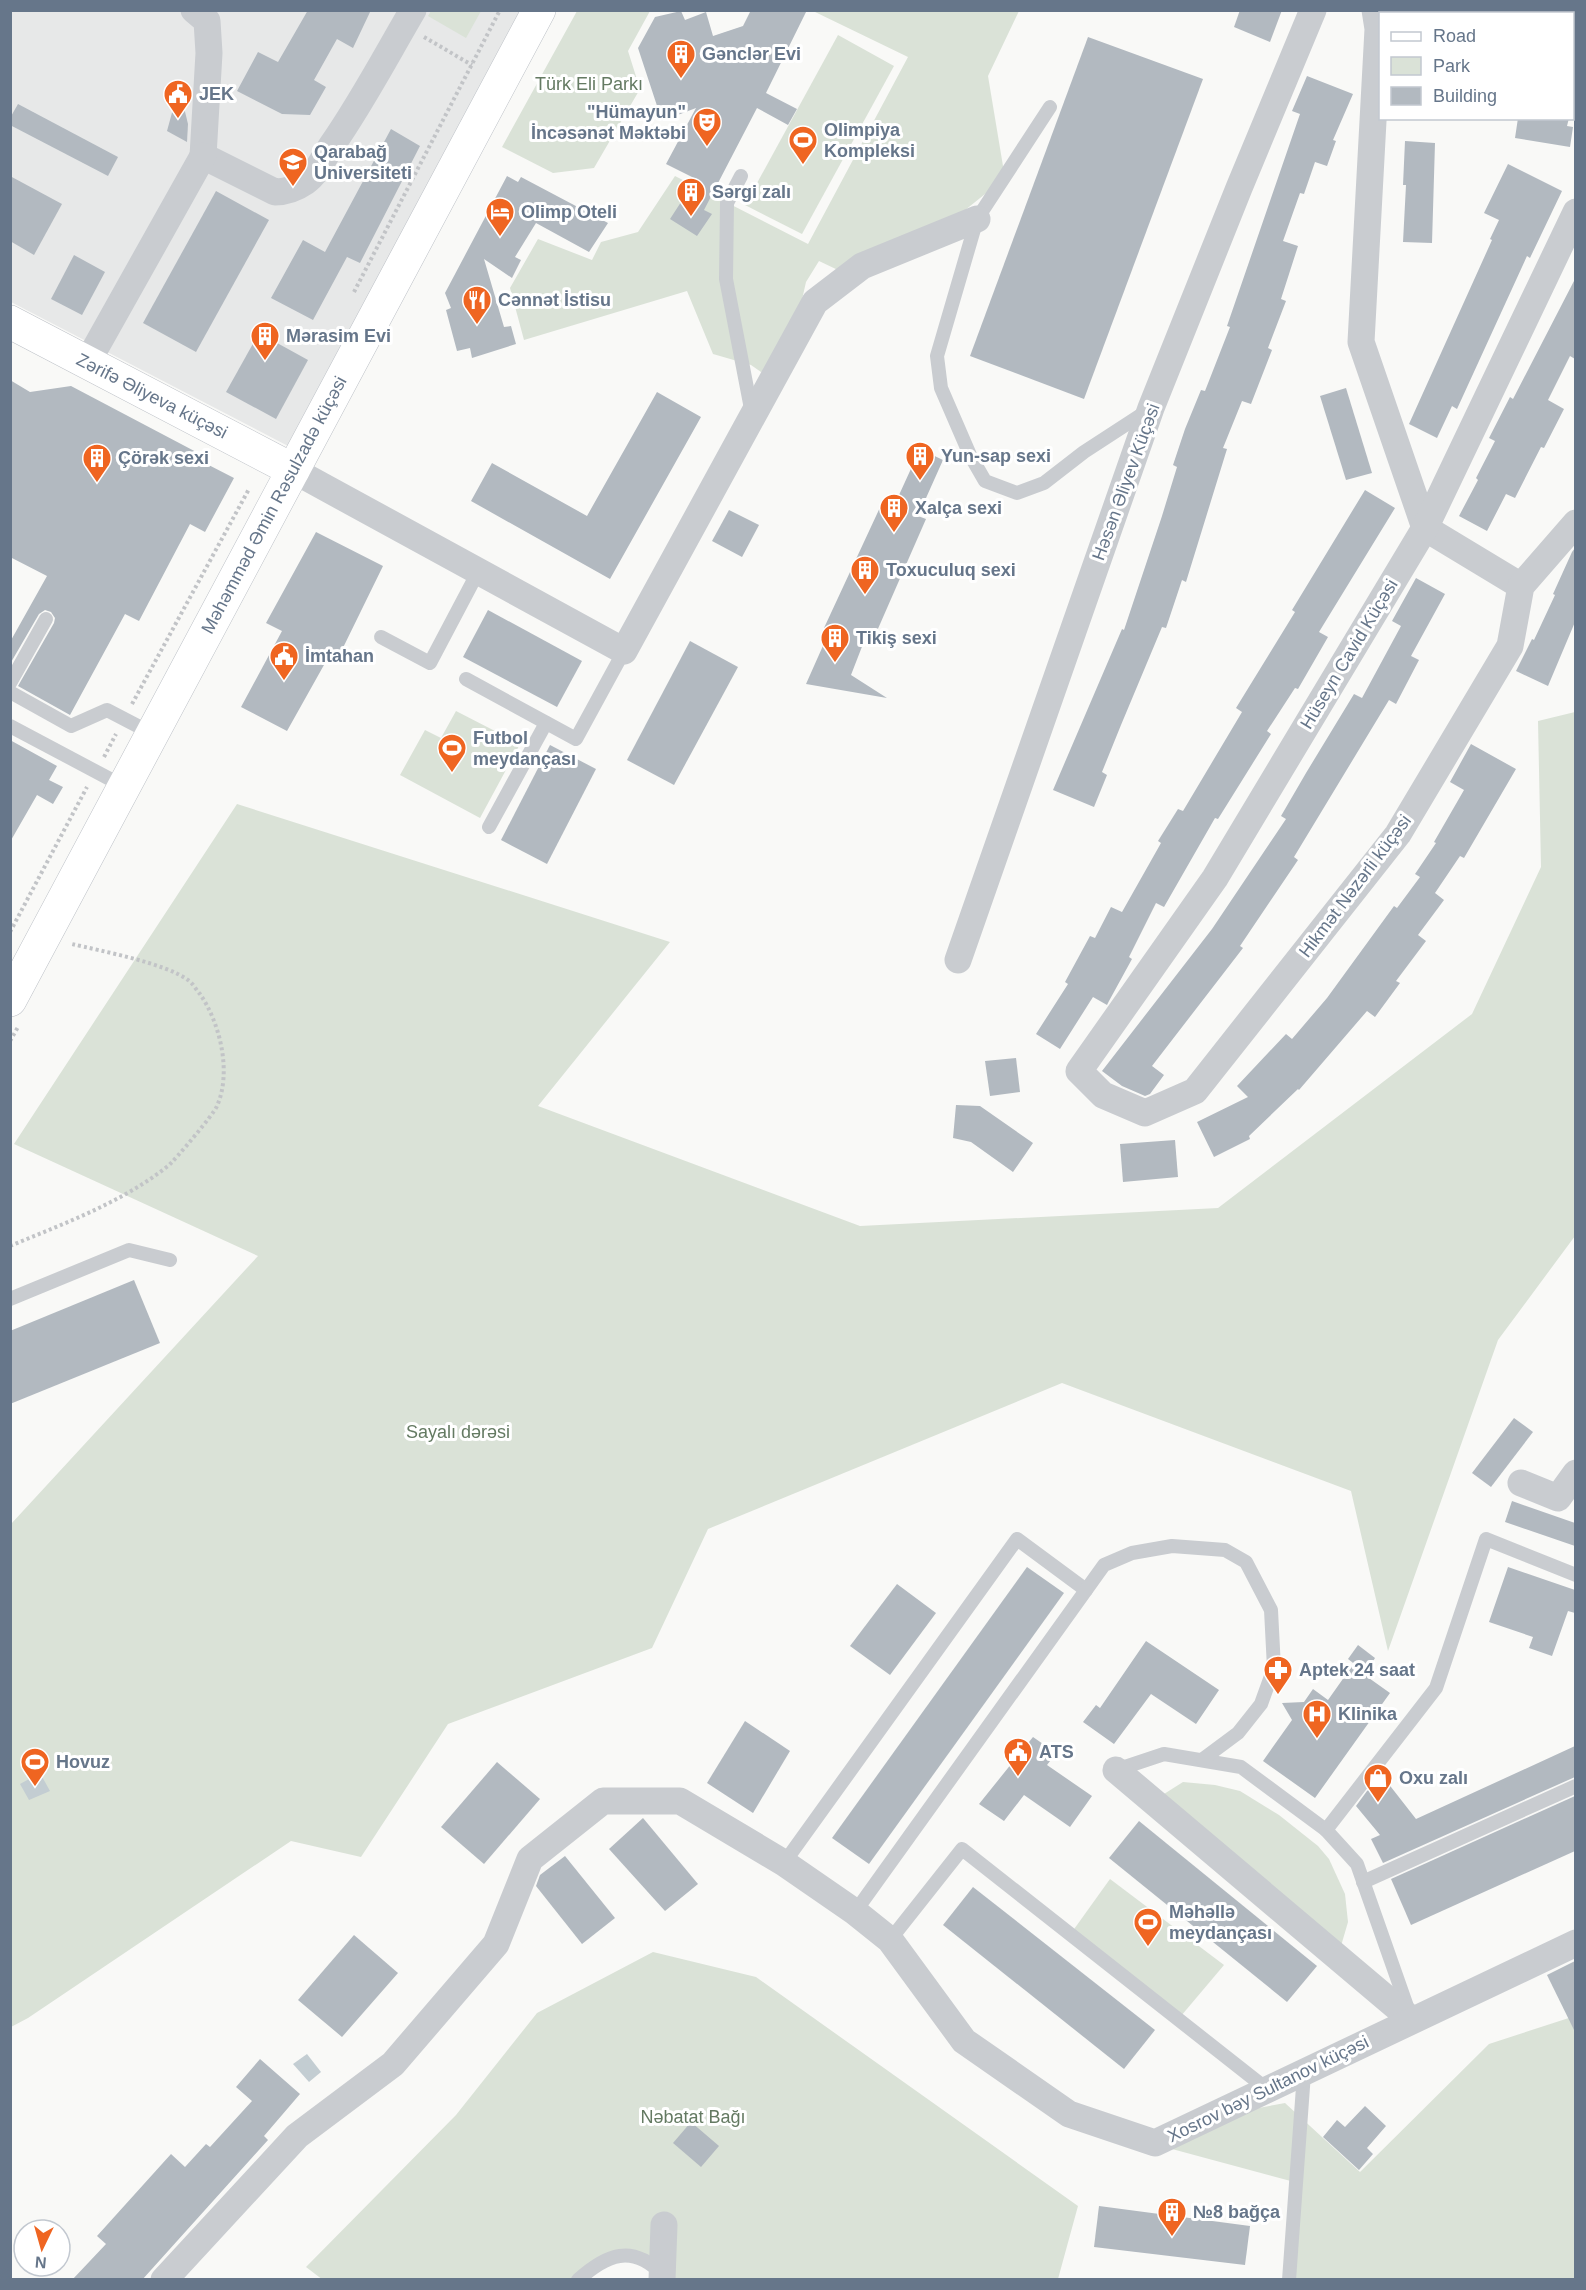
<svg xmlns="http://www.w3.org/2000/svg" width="1586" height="2290" font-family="Arial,sans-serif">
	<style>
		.built { fill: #e7e8e8 }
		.green { fill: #dae2d7 }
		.water { fill: #c3cdd2 }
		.building { fill: #b2b9c0 }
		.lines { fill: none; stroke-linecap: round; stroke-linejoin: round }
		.secondary-casing { stroke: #bdc1c7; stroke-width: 34 }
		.path { stroke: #c2c4c7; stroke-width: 4; stroke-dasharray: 3 3; stroke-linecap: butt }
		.service { stroke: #c9ccd0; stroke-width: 14 }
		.minor { stroke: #c9ccd0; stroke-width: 27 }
		.secondary { stroke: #fff; stroke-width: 33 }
		.labels { text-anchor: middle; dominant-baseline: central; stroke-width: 6; stroke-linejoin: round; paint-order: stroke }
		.poi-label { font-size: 18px; font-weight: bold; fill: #66768a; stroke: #fff; text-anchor: start }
		.park-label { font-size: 18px; fill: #647a62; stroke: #fff }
		.street-label { font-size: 18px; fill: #66768a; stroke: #fff }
	</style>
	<rect width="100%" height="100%" fill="#f9f9f7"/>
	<!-- built -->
	<path class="built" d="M10 11H523L288 446 11 302Z"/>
	<!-- green -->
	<g class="green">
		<path d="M431 11V10L481 11 466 38 428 16Z"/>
		<path d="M577 11H650L628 51 640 89 594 168 553 173 502 147Z"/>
		<path d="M813 11H1019L988 76 1005 178 944 227 840 271 819 261 806 282 796 326 773 368 761 372 751 365 713 354 687 291 524 340 510 288 538 239 592 260 601 242 638 232 675 176 808 244 908 57Z"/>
		<path d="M838 35 894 66 802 234 745 205Z"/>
		<path d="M456 711 520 744 480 818 400 775 425 730 441 738Z"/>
		<path d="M1575 712V1236L1498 1340 1388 1651 1351 1491 1062 1383 708 1529 652 1648 448 1724 361 1857 291 1841 28 2018 11 2027V1524L258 1256 14 1144 237 804 670 942 538 1106 860 1226 1218 1208 1472 1014 1541 867 1538 721Z"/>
		<path d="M1183 1782 1215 1785 1240 1791 1279 1815 1318 1846 1329 1859 1345 1894 1348 1922 1341 1946 1164 1794Z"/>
		<path d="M1110 1879 1224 1965 1181 2016 1072 1932Z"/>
		<path d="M653 1952 756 1977 1078 2206 1058 2279H662L632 2255 579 2280H323L306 2267 456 2115 537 2013Z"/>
		<path d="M1575 2016V2279H1289L1302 2184 1172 2149 1248 2110 1285 2103 1360 2172 1489 2044Z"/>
	</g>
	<!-- water -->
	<g class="water">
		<path d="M40 1773 50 1791 29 1800 20 1784Z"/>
		<path d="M307 2054 321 2072 309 2082 293 2064Z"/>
	</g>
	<!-- building -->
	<g class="building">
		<path d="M308 10H371L353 48 337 39 314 80 326 87 310 115 282 114 237 91 258 52 278 62Z"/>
		<path d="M751 10H807L766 93 797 109 788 125 757 108 704 210 712 214 697 236 670 219 696 179 666 164 696 108 662 121 638 48 655 17 681 11 685 20 706 12 713 36 743 26Z"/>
		<path d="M1240 10H1282L1270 42 1234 27Z"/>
		<path d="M1088 37 1203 79 1084 399 970 356Z"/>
		<path d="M1307 76 1353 94 1333 140 1336 141 1327 166 1315 162 1304 194 1300 193 1283 241 1298 246 1281 299 1286 301 1268 348 1272 350 1251 404 1242 401 1223 448 1227 449 1186 582 1182 580 1166 628 1162 627 1121 725 1102 772 1107 775 1094 807 1053 790 1122 629 1124 630 1162 516 1177 467 1173 465 1185 429 1201 390 1205 391 1230 327 1227 326 1300 114 1292 111Z"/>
		<path d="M179 87 188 124 187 142 167 131Z"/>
		<path d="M18 104 118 157 108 176 10 125V118Z"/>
		<path d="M1518 118H1569L1567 126 1573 127 1570 147 1515 138Z"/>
		<path d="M391 129 420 146 360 263 347 257 313 320 271 298 303 240 325 252Z"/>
		<path d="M1405 141 1435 143 1432 243 1403 242 1406 185H1403Z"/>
		<path d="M1508 164 1562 191 1530 258 1527 256 1457 409 1452 406 1437 438 1409 424 1492 240 1490 239 1499 220 1484 213Z"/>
		<path d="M10 176 62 204 34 255 10 241Z"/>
		<path d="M507 176 518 182 521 177 608 223 589 252 536 223 515 257 521 260 512 278 484 259 504 327 511 326 516 344 472 358 470 348 457 351 446 310 451 308 445 293Z"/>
		<path d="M216 191 269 220 196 352 143 323Z"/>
		<path d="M74 255 105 272 82 315 51 299Z"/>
		<path d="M1575 279V359L1570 356 1548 400 1564 409 1544 448 1541 447 1515 498 1506 494 1487 531 1459 516 1478 480 1476 478 1495 441 1489 438 1510 397 1513 399Z"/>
		<path d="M259 333 308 360 276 419 226 392Z"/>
		<path d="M10 380 30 392 71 386 200 454 197 459 234 478 205 532 190 524 139 621 125 614 70 715 18 686 54 623 55 618 51 612 45 610 39 614 10 664V642L47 576 10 557Z"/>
		<path d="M1346 388 1372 473 1346 480 1320 396Z"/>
		<path d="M657 392 701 417 610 579 471 501 492 463 587 516Z"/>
		<path d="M920 449 943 460 918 516 926 519 870 647 863 644 851 675 887 698 806 684 830 630 824 628 883 501 894 506Z"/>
		<path d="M1365 490 1395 508 1319 632 1328 637 1298 689 1295 688 1267 731 1271 734 1218 819 1215 818 1164 907 1156 903 1129 957 1132 959 1109 1001 1107 1005 1093 997 1060 1049 1036 1034 1068 984 1065 982 1090 936 1095 938 1111 907 1122 912 1161 843 1158 841 1178 809 1183 811 1242 712 1236 708 1295 612 1292 610Z"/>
		<path d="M729 510 759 525 742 557 712 541Z"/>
		<path d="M316 532 383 566 337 660 329 656 287 731 241 707 282 631 266 623Z"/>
		<path d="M1575 548V622L1548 686 1516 671 1532 639 1534 640 1555 595 1553 594 1572 552Z"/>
		<path d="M1416 578 1445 594 1411 656 1419 660 1396 704 1389 700 1294 857 1298 860 1240 946 1243 948 1152 1066 1164 1075 1150 1094 1145 1096 1122 1086 1102 1071 1212 929 1286 819 1281 816 1306 773 1354 694 1362 698 1401 626 1392 621Z"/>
		<path d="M488 610 582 661 557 707 463 657Z"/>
		<path d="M690 641 738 667 674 785 627 760Z"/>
		<path d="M10 740 57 766 49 780 63 787 53 804 37 795 10 842Z"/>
		<path d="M1471 744 1516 769 1464 858 1460 856 1435 893 1444 900 1418 935 1426 941 1396 981 1400 983 1375 1017 1367 1011 1299 1090 1298 1089 1249 1136 1250 1139 1214 1157 1197 1122 1248 1097 1237 1086 1286 1034 1292 1039 1327 998 1394 906 1397 908 1420 877 1415 874 1436 843 1434 842 1464 790 1450 782Z"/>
		<path d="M550 745 596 769 547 864 501 840Z"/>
		<path d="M1016 1058 1020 1092 990 1096 985 1061Z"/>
		<path d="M956 1105 980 1106 1033 1143 1013 1172 971 1142 953 1138Z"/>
		<path d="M1175 1140 1178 1177 1123 1182 1120 1144Z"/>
		<path d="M134 1280 160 1343 10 1404V1331Z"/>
		<path d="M1514 1418 1533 1432 1491 1487 1472 1473Z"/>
		<path d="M1512 1501 1575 1523V1546L1505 1522Z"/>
		<path d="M1027 1567 1064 1593 869 1864 832 1838Z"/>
		<path d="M1508 1567 1575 1590V1613L1568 1611 1552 1656 1529 1648 1533 1637 1489 1622Z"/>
		<path d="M897 1584 936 1613 890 1675 850 1646Z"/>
		<path d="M1146 1641 1219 1690 1196 1724 1151 1694 1114 1744 1083 1722 1096 1705 1100 1708Z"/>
		<path d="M1358 1645 1375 1658 1366 1673 1348 1659Z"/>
		<path d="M1352 1666 1390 1693 1315 1798 1263 1761 1292 1720 1282 1703 1304 1702 1313 1689 1328 1700Z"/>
		<path d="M745 1721 790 1751 753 1813 707 1783Z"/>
		<path d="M1033 1737 1056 1753 1047 1765 1092 1796 1070 1827 1024 1795 1004 1821 979 1804Z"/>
		<path d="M1575 1746V1777L1383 1863 1371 1839 1380 1835 1356 1806 1367 1791 1384 1778 1416 1819Z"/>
		<path d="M497 1762 540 1799 484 1864 441 1827Z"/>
		<path d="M1575 1796V1851L1411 1925 1391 1879Z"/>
		<path d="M643 1818 698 1884 665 1911 609 1849Z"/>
		<path d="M1139 1821 1317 1966 1287 2002 1109 1858Z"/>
		<path d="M565 1856 615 1918 582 1944 536 1886 540 1875Z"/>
		<path d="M973 1887 1155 2030 1124 2069 943 1925Z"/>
		<path d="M354 1935 398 1973 342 2037 298 2000Z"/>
		<path d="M1575 1961V2032L1547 1975Z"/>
		<path d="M260 2059 300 2094 264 2136 268 2140 142 2280H72L106 2244 97 2236 171 2154 185 2167 206 2144 210 2147 252 2101 236 2087Z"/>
		<path d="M1365 2106 1386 2126 1367 2148 1373 2154 1359 2170 1323 2137 1337 2120 1345 2127Z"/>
		<path d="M691 2122 719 2146 701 2167 673 2143Z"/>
		<path d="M1099 2206 1250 2226 1245 2265 1094 2247Z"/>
	</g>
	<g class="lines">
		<!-- secondary casing -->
		<g class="secondary-casing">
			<g id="secondary">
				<path d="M10 322 293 470"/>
				<path d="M10 1000 539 10"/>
			</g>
		</g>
		<!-- path -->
		<g class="path">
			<path d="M424 37 472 65"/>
			<path d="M354 292 500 10"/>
			<path d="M132 704 249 489"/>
			<path d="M104 757 116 734"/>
			<path d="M10 932 87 787"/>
			<path d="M10 1041 18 1027"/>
			<path d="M10 1246C65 1223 121 1203 168 1166 175 1160 214 1114 217 1106 232 1072 220 1023 200 994 196 990 193 983 188 980 165 963 101 951 72 944"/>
		</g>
		<!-- service -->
		<g class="service">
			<path d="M1050 107 977 219 937 356 941 388 970 455 985 481 1017 493 1044 483 1084 452 1147 411"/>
			<path d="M741 176 727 203 726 279 752 414"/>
			<path d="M381 637 430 663 478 572"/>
			<path d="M466 679 576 739 624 651"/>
			<path d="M10 683 46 619"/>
			<path d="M10 692 71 726 107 710 153 734"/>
			<path d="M10 726 125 787"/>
			<path d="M489 827 546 723"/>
			<path d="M10 1299 129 1250 170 1260"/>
			<path d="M1116 1770 1164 1754 1241 1767 1326 1830 1357 1864 1409 2012"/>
			<path d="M1326 1830 1436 1688 1486 1539 1576 1575"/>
			<path d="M784 1863 1017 1539 1086 1590"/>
			<path d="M1363 1882 1576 1786"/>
			<path d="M855 1912 1104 1565 1132 1553 1172 1546 1225 1550 1246 1562 1271 1610 1274 1668 1261 1704 1238 1733 1203 1759"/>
			<path d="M890 1940 962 1849 1268 2090"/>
			<path d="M578 2280C607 2254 632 2244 662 2274"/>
			<path d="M1289 2280 1304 2073"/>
		</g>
		<!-- minor -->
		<g class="minor">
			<path d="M194 10 207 21 209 53 203 156 275 192C286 192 295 189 305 182 317 174 324 157 332 145 362 102 386 56 413 10"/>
			<path d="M1375 10 1378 29 1361 342 1425 528 1521 586"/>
			<path d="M1576 212 1425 528 1215 878 1079 1071 1103 1095 1145 1113 1195 1091 1398 834 1510 646 1521 586 1576 523"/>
			<path d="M87 363 203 156"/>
			<path d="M293 470 624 651 815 302 862 266 977 219"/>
			<path d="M958 960 1151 408 1239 188 1313 10"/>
			<path d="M1521 1483 1558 1498 1576 1473"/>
			<path d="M1116 1770 1412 2020"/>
			<path d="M164 2280 297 2136 393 2064 496 1944 530 1859 603 1801H680L784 1863 855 1912 890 1940 964 2041 1069 2114 1155 2143 1576 1943"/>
			<path d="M662 2280 664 2225"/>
		</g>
		<!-- secondary -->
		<use href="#secondary" class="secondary"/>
	</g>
	<!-- icons -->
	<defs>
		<g id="building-pin" transform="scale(1.5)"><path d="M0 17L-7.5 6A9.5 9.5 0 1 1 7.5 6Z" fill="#ef6521" stroke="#fff"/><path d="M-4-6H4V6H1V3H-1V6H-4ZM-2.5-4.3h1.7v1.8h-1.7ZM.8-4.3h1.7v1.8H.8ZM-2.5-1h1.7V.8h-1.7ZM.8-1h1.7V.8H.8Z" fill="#fff"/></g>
		<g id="civic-pin" transform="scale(1.5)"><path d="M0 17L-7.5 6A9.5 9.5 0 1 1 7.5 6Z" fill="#ef6521" stroke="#fff"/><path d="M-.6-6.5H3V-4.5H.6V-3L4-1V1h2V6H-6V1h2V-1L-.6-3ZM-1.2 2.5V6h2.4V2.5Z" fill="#fff"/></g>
		<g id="theatre-pin" transform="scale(1.5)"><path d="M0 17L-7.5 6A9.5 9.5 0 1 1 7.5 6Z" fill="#ef6521" stroke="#fff"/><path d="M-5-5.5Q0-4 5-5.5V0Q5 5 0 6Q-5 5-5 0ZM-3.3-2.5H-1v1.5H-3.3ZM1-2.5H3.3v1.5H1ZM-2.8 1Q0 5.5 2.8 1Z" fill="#fff"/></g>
		<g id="stadium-pin" transform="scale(1.5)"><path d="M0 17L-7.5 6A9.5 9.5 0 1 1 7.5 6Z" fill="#ef6521" stroke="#fff"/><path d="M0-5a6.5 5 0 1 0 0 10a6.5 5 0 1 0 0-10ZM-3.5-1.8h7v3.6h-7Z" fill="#fff"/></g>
		<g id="university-pin" transform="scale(1.5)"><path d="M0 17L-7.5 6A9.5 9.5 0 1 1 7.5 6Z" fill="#ef6521" stroke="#fff"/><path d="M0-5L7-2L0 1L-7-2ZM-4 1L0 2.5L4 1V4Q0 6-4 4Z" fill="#fff"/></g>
		<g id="hotel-pin" transform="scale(1.5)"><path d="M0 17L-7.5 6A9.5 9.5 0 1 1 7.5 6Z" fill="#ef6521" stroke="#fff"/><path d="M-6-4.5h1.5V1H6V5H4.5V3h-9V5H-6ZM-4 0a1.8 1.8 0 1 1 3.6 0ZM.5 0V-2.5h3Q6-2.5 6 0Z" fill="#fff"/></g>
		<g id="restaurant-pin" transform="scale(1.5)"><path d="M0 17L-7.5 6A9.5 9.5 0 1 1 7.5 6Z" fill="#ef6521" stroke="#fff"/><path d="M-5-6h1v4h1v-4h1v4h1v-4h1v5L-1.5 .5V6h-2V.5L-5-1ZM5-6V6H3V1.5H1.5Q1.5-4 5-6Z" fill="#fff"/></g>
		<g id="pharmacy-pin" transform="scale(1.5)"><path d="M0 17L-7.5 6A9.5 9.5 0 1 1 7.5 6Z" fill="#ef6521" stroke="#fff"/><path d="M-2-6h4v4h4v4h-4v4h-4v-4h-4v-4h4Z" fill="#fff"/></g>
		<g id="hospital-pin" transform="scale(1.5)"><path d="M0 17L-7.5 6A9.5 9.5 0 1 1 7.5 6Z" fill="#ef6521" stroke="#fff"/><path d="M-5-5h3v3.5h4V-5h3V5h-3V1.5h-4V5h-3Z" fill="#fff"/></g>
		<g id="shop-pin" transform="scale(1.5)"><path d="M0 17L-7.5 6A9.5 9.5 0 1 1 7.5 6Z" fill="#ef6521" stroke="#fff"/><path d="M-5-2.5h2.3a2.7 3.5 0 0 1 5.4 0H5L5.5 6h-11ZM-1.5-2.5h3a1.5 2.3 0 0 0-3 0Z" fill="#fff"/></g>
	</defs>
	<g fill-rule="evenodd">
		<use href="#building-pin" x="681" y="54"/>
		<use href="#civic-pin" x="178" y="94"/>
		<use href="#theatre-pin" x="707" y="122"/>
		<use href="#stadium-pin" x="803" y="140"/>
		<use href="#university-pin" x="293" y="162"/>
		<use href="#building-pin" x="691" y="192"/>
		<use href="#hotel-pin" x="500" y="212"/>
		<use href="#restaurant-pin" x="477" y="300"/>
		<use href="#building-pin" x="265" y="336"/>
		<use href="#building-pin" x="920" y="456"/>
		<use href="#building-pin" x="97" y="458"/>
		<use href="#building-pin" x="894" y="508"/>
		<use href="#building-pin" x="865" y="570"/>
		<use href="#building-pin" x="835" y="638"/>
		<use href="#civic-pin" x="284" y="656"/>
		<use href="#stadium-pin" x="452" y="748"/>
		<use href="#pharmacy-pin" x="1278" y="1670"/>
		<use href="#hospital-pin" x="1317" y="1714"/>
		<use href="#civic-pin" x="1018" y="1752"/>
		<use href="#stadium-pin" x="35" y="1762"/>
		<use href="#shop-pin" x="1378" y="1778"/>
		<use href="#stadium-pin" x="1148" y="1922"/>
		<use href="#building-pin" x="1172" y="2212"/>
	</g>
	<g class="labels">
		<!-- poi labels -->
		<g class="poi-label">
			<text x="702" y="54">Gənclər Evi</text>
			<text x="199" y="94">JEK</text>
			<text x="686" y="112" text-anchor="end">"Hümayun"<tspan x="686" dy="21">İncəsənət Məktəbi</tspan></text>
			<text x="824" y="130">Olimpiya<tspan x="824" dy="21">Kompleksi</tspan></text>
			<text x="314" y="152">Qarabağ<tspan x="314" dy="21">Universiteti</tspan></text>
			<text x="712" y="192">Sərgi zalı</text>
			<text x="521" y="212">Olimp Oteli</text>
			<text x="498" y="300">Cənnət İstisu</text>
			<text x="286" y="336">Mərasim Evi</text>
			<text x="941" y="456">Yun-sap sexi</text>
			<text x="118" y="458">Çörək sexi</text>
			<text x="915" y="508">Xalça sexi</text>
			<text x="886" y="570">Toxuculuq sexi</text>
			<text x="856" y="638">Tikiş sexi</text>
			<text x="305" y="656">İmtahan</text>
			<text x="473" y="738">Futbol<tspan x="473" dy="21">meydançası</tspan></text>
			<text x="1299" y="1670">Aptek 24 saat</text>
			<text x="1338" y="1714">Klinika</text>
			<text x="1039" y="1752">ATS</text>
			<text x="56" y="1762">Hovuz</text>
			<text x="1399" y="1778">Oxu zalı</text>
			<text x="1169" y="1912">Məhəllə<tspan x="1169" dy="21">meydançası</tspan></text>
			<text x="1193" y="2212">№8 bağça</text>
		</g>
		<!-- park labels -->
		<g class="park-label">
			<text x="589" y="84">Türk Eli Parkı</text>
			<text x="458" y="1432">Sayalı dərəsi</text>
			<text x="693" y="2117">Nəbatat Bağı</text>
		</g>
		<!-- street labels -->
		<g class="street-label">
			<text transform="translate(152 396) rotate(27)">Zərifə Əliyeva küçəsi</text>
			<text transform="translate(1126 482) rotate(-70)">Həsən Əliyev Küçəsi</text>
			<text transform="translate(274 505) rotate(-62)">Məhəmməd Əmin Rəsulzadə küçəsi</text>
			<text transform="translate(1349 654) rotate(-59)">Hüseyn Cavid Küçəsi</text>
			<text transform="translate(1355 886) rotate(-53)">Hikmət Nəzərli küçəsi</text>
			<text transform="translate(1268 2089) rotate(-26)">Xosrov bəy Sultanov küçəsi</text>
		</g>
	</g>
	<!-- border -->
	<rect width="1586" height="2290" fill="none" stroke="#66768a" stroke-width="24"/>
	<!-- legend -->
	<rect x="1379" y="12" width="195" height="108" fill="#ffffff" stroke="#c2c8d0" stroke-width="1.5"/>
	<rect x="1391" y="32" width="30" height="9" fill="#ffffff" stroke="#c2c8d0" stroke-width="1.5"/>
	<text x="1433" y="42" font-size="18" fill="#66768a">Road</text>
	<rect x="1391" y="57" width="30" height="18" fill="#dae2d7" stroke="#c2c8d0" stroke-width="1.5"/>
	<text x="1433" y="72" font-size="18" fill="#66768a">Park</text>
	<rect x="1391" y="87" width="30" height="18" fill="#b2b9c0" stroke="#c2c8d0" stroke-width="1.5"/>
	<text x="1433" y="102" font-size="18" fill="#66768a">Building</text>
	<!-- north arrow -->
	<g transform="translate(42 2248) rotate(185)"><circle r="28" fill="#ffffff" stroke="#c2c8d0" stroke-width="1.5"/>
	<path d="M0-4.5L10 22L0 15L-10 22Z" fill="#ef6521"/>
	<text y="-9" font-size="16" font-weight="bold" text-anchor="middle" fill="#66768a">N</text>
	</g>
</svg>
